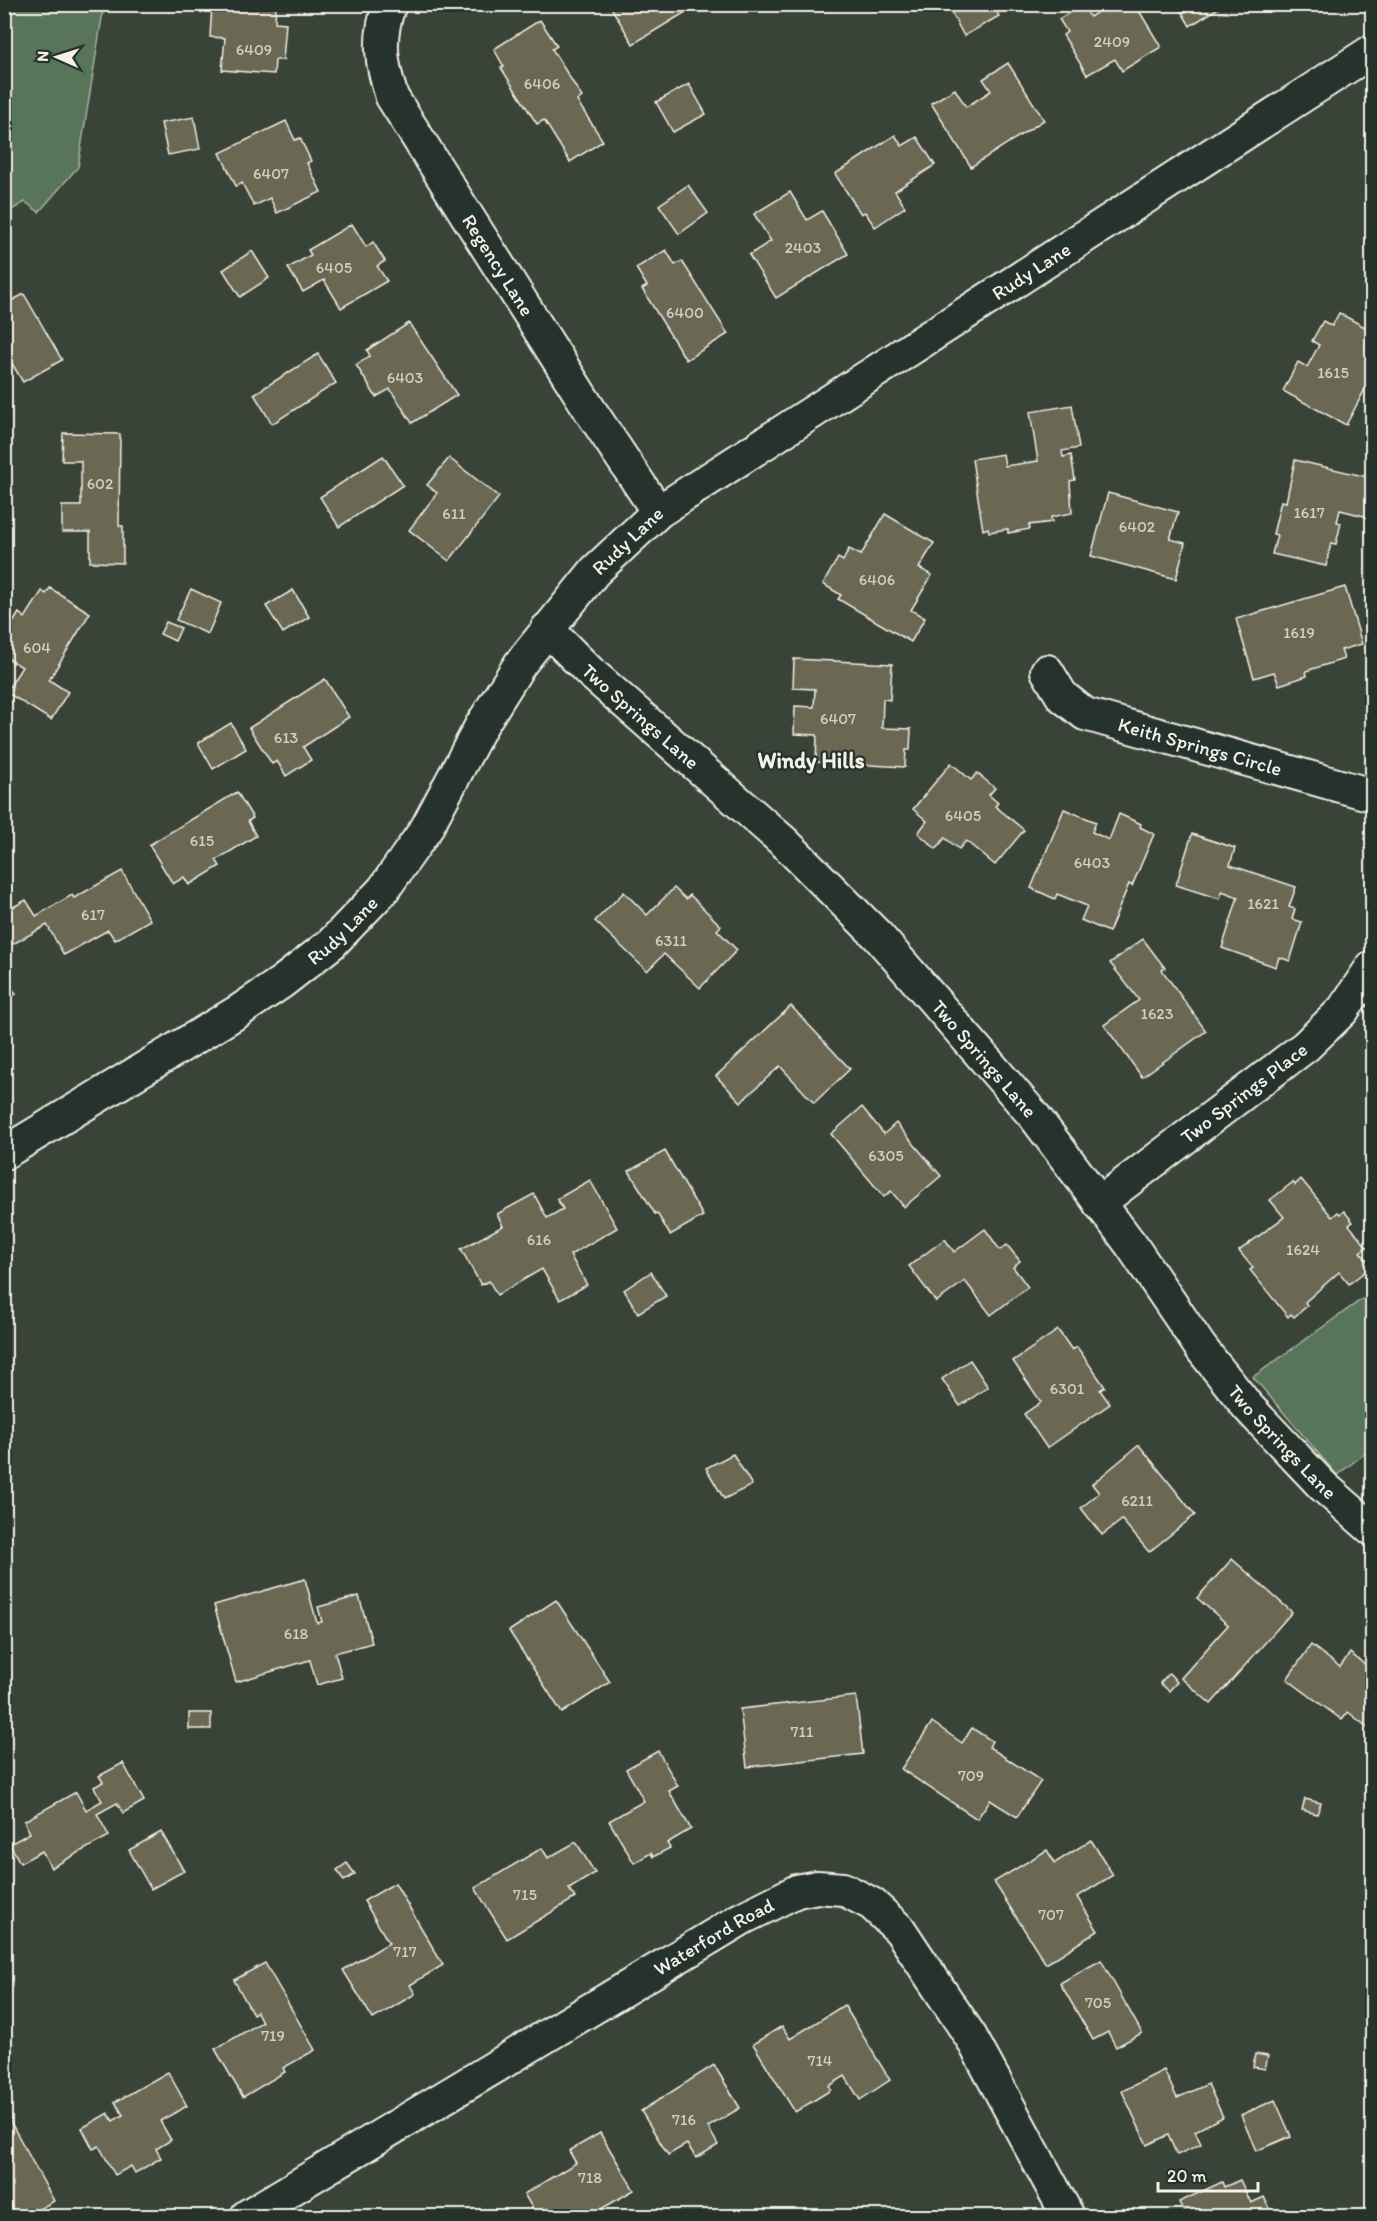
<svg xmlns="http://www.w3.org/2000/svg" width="1377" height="2221" font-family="Itim,sans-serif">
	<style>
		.green { fill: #59755c; stroke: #a6b3a2; stroke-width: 1.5 }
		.building { fill: #6a6753; stroke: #f4f1e8; stroke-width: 1.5 }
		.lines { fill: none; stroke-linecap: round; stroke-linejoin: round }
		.minor-casing { stroke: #f4f1e8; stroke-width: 36 }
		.minor { stroke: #26332d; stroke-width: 32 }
		.labels { text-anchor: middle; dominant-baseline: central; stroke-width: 4.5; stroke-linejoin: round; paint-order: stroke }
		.number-label { font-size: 16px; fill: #d2cec3 }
		.street-label { font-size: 20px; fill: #f4f1e8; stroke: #26332d }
		.quarter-label { font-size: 22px; font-weight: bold; fill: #f4f1e8; stroke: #26332d }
	</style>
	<rect width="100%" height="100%" fill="#3a4338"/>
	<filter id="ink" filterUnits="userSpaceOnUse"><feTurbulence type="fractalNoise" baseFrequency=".0167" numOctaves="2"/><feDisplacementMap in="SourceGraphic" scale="12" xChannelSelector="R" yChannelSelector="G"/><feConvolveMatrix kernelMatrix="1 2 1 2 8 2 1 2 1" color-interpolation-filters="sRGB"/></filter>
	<g filter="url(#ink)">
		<!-- green -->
		<g class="green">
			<path d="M4 5H104L78 167 39 212 25 202 5 214Z"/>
			<path d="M1372 1292V1448L1337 1475 1253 1377Z"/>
		</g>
		<!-- building -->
		<g class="building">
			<path d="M226 4 276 5 275 22 286 23 283 60H275L274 74 222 70 225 38 210 37 212 5Z"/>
			<path d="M609 4H692L694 7 633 44Z"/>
			<path d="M947 4H993L999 16 964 36Z"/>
			<path d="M1083 4 1090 17 1110 4H1135L1161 47 1122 71 1115 59 1087 75 1063 35 1067 32 1059 19Z"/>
			<path d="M1177 4H1225L1190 26Z"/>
			<path d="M540 20 557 46 552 49 582 97 577 101 603 141 570 162 544 120 537 124 501 68 504 67 494 49Z"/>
			<path d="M1008 63 1044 120 971 167 931 103 955 89 966 107 991 91 983 79Z"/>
			<path d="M689 84 706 114 673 132 656 102Z"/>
			<path d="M194 117 200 149 168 155 161 123Z"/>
			<path d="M286 121 295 140 300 138 311 161 307 163 321 192 277 213 270 198 254 206 242 183 236 186 220 153Z"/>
			<path d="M895 135 902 146 917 137 935 165 895 191 905 207 875 227 865 212 861 214 835 174Z"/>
			<path d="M688 185 708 213 679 234 659 205Z"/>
			<path d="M790 192 807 220 822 211 848 254 776 298 749 255 771 241 754 214Z"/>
			<path d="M352 224 366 247 373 242 385 261 377 266 387 281 341 308 324 280 303 292 288 268 311 255 308 250Z"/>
			<path d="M666 250 675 265 682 261 728 334 686 360 642 289 647 286 636 268Z"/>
			<path d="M252 251 269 278 240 297 223 270Z"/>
			<path d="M4 277 8 284 5 286 13 300 24 294 62 360 23 382 11 362 8 365 4 359Z"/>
			<path d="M1339 313 1372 331V376L1346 425 1283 391 1298 362 1307 367 1319 345 1312 341 1323 321 1332 326Z"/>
			<path d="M409 323 457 395 412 423 390 389 376 397 356 365 370 356 367 350Z"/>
			<path d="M318 354 336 383 272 424 254 394Z"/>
			<path d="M1072 405 1079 448 1062 451 1063 457 1071 455 1075 480 1070 481 1072 513 1051 517 1052 522 1029 525 1030 529 1008 533V529L989 532 988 528 983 530 972 459 1003 454 1005 466 1038 461 1030 412Z"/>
			<path d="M63 433 120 434 119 526H123V563L90 562V532H62V506H81V461H62Z"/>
			<path d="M383 456 403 485 339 527 320 497Z"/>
			<path d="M449 458 499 497 449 561 409 530 437 493 427 485Z"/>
			<path d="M1295 460 1372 478V518L1340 510 1337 522 1341 523 1336 544 1331 543 1326 566 1272 554 1277 535 1273 534 1281 501 1286 502Z"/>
			<path d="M1108 493 1178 512 1170 539 1185 543 1176 579 1091 556Z"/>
			<path d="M885 514 934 543 919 568 932 575 911 610 925 618 911 642 838 599 841 595 823 584 838 558 843 561 849 549 861 555Z"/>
			<path d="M1345 587 1362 644 1341 650 1344 659 1306 671 1307 676 1279 685 1274 672 1254 678 1236 619Z"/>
			<path d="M50 588 90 613 49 680 68 692 51 720 6 692 22 667 4 656V637L19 613 25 618 42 591 46 594Z"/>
			<path d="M191 589 221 603 208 634 176 620Z"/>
			<path d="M293 590 309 617 283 633 266 606Z"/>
			<path d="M166 622 181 628 175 641 160 634Z"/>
			<path d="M794 659 892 664 890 700 883 699 882 728 911 729 910 750H906L905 767 816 762 817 735 794 734 795 706 814 707 815 689 793 688Z"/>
			<path d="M325 679 349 717 303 747 311 760 286 776 277 761 272 764 249 728Z"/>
			<path d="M231 723 246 749 213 769 198 743Z"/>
			<path d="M951 763 971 780 977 773 995 788 989 795 998 803 995 806 1024 830 995 865 966 841 959 849 945 838 936 849 918 833 927 821 913 809Z"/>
			<path d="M237 792 253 818 248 821 256 836 216 860 220 866 189 885 184 877 173 884 149 845Z"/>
			<path d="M1064 809 1096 822 1092 832 1109 840 1119 814 1141 824 1140 827 1154 834 1132 886 1129 884 1109 932 1081 920 1087 906 1057 894 1055 899 1031 888Z"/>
			<path d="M1192 834 1235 848 1230 865 1296 887 1289 907 1295 909 1292 919 1302 922 1290 961 1279 957 1276 967 1222 948 1238 897 1222 891 1220 899 1176 885Z"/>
			<path d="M122 871 150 920 115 940 108 930 64 955 47 925 13 944 4 928V912L26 900 36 916 72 895 74 898Z"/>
			<path d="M674 888 686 899 690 895 721 926 717 930 737 950 700 988 664 954 647 971 595 921 624 892 647 915Z"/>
			<path d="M1143 939 1165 968 1162 970 1206 1031 1142 1077 1104 1025 1139 1000 1110 963Z"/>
			<path d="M4 975 16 994 4 1001Z"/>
			<path d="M791 1006 850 1069 814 1103 780 1066 741 1102 716 1076Z"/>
			<path d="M862 1107 884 1134 896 1123 941 1176 904 1207 891 1191 884 1197 831 1134Z"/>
			<path d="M665 1151 703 1216 670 1235 657 1213 655 1214 629 1171Z"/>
			<path d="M1301 1179 1332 1217 1338 1212 1340 1214 1344 1211 1353 1222 1349 1225 1367 1247 1360 1252 1372 1266 1349 1284 1339 1272 1305 1302 1307 1306 1294 1317 1291 1314 1288 1317 1250 1270 1253 1268 1239 1251 1284 1217 1270 1200 1293 1182 1295 1185Z"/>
			<path d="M590 1180 617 1228 570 1255 587 1285 560 1300 542 1269 497 1295 489 1281 481 1285 461 1249 503 1226 497 1214 534 1194 547 1218 563 1209 557 1199Z"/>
			<path d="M985 1229 1000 1250 1007 1245 1020 1261 1013 1267 1028 1287 991 1315 965 1281 936 1302 909 1266 945 1239 954 1252Z"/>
			<path d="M651 1272 666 1296 638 1313 624 1290Z"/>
			<path d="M1058 1330 1072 1350 1077 1347 1105 1387 1100 1390 1110 1404 1047 1448 1024 1414 1041 1402 1013 1361Z"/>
			<path d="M970 1360 988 1387 960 1406 942 1379Z"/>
			<path d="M1139 1445 1195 1515 1149 1552 1122 1520 1102 1535 1081 1508 1099 1493 1092 1484Z"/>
			<path d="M733 1454 752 1485 724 1499 706 1468Z"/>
			<path d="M1232 1559 1292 1612 1211 1704 1181 1678 1228 1625 1197 1598Z"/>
			<path d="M305 1579 317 1623 322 1622 318 1607 359 1596 372 1643 335 1653 342 1678 317 1685 310 1660 236 1682 214 1605Z"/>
			<path d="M556 1600 610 1682 562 1713 509 1631Z"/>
			<path d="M1311 1645 1340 1667 1350 1653 1368 1667 1372 1662 1371 1730 1348 1712 1342 1720 1287 1679Z"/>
			<path d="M1169 1673 1177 1682 1169 1691 1160 1683Z"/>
			<path d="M856 1696 863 1754 747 1767 740 1709Z"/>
			<rect x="189" y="1713" width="22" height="16"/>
			<path d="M932 1722 962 1743 972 1728 992 1741 989 1747 1041 1781 1017 1817 990 1800 977 1819 901 1769Z"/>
			<path d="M658 1751 678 1786 669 1791 691 1829 667 1843 670 1848 653 1857 651 1853 634 1863 609 1821 644 1801 626 1769Z"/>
			<path d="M123 1763 144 1801 123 1813 117 1803 97 1814 109 1836 51 1868 42 1851 20 1863 10 1844 30 1833 24 1821 76 1792 86 1810 102 1801 94 1787 103 1782 99 1776Z"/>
			<path d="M1305 1799 1321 1803 1317 1814 1302 1810Z"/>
			<path d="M161 1832 184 1871 151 1889 129 1850Z"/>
			<path d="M1091 1840 1113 1875 1077 1897 1098 1931 1046 1964 994 1882 1047 1850 1055 1863Z"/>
			<path d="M576 1842 595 1873 569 1889 575 1898 507 1939 475 1888 542 1848 548 1858Z"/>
			<path d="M347 1863 355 1874 344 1881 337 1870Z"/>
			<path d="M395 1883 443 1965 410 1985 415 1994 373 2019 343 1970 389 1943 364 1901Z"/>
			<path d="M1101 1960 1142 2033 1116 2047 1108 2032 1093 2040 1060 1983Z"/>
			<path d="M265 1963 315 2050 283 2068 285 2072 243 2097 215 2049 262 2022 257 2012 253 2014 234 1980Z"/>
			<path d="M844 2005 890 2080 860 2100 845 2076 829 2086 831 2090 795 2112 753 2044 782 2026 790 2039Z"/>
			<path d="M1255 2054 1268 2056 1265 2069 1253 2067Z"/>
			<path d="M714 2065 740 2108 708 2127 718 2145 696 2158 687 2144 668 2155 641 2111Z"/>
			<path d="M1164 2070 1177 2098 1208 2084 1223 2117 1195 2131 1201 2144 1177 2155 1168 2135 1147 2145 1122 2091Z"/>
			<path d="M168 2072 187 2106 160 2121 171 2140 156 2149 161 2158 135 2173 131 2166 115 2175 99 2146 93 2149 82 2128 108 2113 113 2121 123 2115 115 2102Z"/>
			<path d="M1275 2100 1291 2136 1256 2151 1241 2115Z"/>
			<path d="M9 2119 54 2201 26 2216H4V2122Z"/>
			<path d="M600 2133 634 2190 594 2213 596 2216H556L552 2210 542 2216H537L524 2194 576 2163 569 2151Z"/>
			<path d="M1240 2180 1251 2203 1264 2197 1273 2216H1186L1179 2202 1222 2182 1224 2187Z"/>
		</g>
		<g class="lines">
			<!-- minor casing -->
			<g class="minor-casing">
				<g id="minor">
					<path id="s1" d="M390 4C377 37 381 64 392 97L590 410 658 512"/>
					<path id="s2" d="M547 629 590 672 784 842 878 936 1035 1117 1132 1246 1201 1348 1248 1407 1323 1486 1372 1529"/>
					<path id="s3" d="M1047 671 1062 696 1085 714 1372 795"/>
					<path id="s4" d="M4 1153 239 1011 282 982 332 943 383 890 426 829 481 726 520 664 595 571 658 512 1372 51"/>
					<path id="s5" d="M1099 1203 1306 1046 1343 1010 1372 967"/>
					<path id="s6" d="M247 2216 741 1919 797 1891 817 1887 843 1889 872 1904 900 1930 971 2037 1068 2216"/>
				</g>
			</g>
			<!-- minor -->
			<use href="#minor" class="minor"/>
		</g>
	</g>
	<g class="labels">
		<!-- number labels -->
		<g class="number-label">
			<text x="1112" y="41">2409</text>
			<text x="254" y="49">6409</text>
			<text x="542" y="83">6406</text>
			<text x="271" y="173">6407</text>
			<text x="803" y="247">2403</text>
			<text x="334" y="267">6405</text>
			<text x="685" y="312">6400</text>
			<text x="1333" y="372">1615</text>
			<text x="405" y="377">6403</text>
			<text x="100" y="483">602</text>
			<text x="1309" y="512">1617</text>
			<text x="454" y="513">611</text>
			<text x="1137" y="526">6402</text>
			<text x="877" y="579">6406</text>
			<text x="1299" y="632">1619</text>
			<text x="37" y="647">604</text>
			<text x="838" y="718">6407</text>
			<text x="286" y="737">613</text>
			<text x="963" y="815">6405</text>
			<text x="202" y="840">615</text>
			<text x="1092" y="862">6403</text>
			<text x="1263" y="903">1621</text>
			<text x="93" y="914">617</text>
			<text x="671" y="940">6311</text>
			<text x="1157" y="1013">1623</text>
			<text x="886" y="1155">6305</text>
			<text x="539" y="1239">616</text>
			<text x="1303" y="1249">1624</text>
			<text x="1067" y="1388">6301</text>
			<text x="1137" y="1500">6211</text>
			<text x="296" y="1633">618</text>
			<text x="802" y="1731">711</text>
			<text x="971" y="1775">709</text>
			<text x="525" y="1894">715</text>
			<text x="1051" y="1914">707</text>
			<text x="405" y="1951">717</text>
			<text x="1098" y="2002">705</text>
			<text x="273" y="2035">719</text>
			<text x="820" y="2060">714</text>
			<text x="684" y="2119">716</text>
			<text x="590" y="2177">718</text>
		</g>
		<!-- street labels -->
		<g class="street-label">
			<text stroke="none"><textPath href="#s1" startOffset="294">Regency Lane</textPath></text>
			<text stroke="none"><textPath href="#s4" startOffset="1378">Rudy Lane</textPath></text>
			<text stroke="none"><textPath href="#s4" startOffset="892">Rudy Lane</textPath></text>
			<text stroke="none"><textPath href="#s2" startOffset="128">Two Springs Lane</textPath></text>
			<text stroke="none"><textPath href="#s3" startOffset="178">Keith Springs Circle</textPath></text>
			<text stroke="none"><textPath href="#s4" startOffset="406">Rudy Lane</textPath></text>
			<text stroke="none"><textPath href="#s2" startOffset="614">Two Springs Lane</textPath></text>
			<text stroke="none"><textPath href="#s5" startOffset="182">Two Springs Place</textPath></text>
			<text stroke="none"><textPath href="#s2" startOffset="1100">Two Springs Lane</textPath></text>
			<text stroke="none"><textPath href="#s6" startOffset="544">Waterford Road</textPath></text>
		</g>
		<!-- quarter labels -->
		<g class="quarter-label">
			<text x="811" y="760">Windy Hills</text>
		</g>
	</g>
	<!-- margin -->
	<rect width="1377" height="2221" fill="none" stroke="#26332d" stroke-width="24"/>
	<rect x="12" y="12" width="1353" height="2197" fill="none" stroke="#f4f1e8" stroke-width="2" filter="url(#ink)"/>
	<!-- north arrow -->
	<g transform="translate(57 57) rotate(273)" stroke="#26332d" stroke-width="4.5" paint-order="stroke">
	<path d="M0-4.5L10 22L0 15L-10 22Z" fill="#f4f1e8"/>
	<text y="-9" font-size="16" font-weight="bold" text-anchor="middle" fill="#f4f1e8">N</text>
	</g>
	<!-- scale -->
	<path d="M1158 2182v9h100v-9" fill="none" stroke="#f4f1e8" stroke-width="3"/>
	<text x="1167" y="2182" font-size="18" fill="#f4f1e8" stroke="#26332d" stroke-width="4.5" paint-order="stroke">20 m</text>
</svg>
